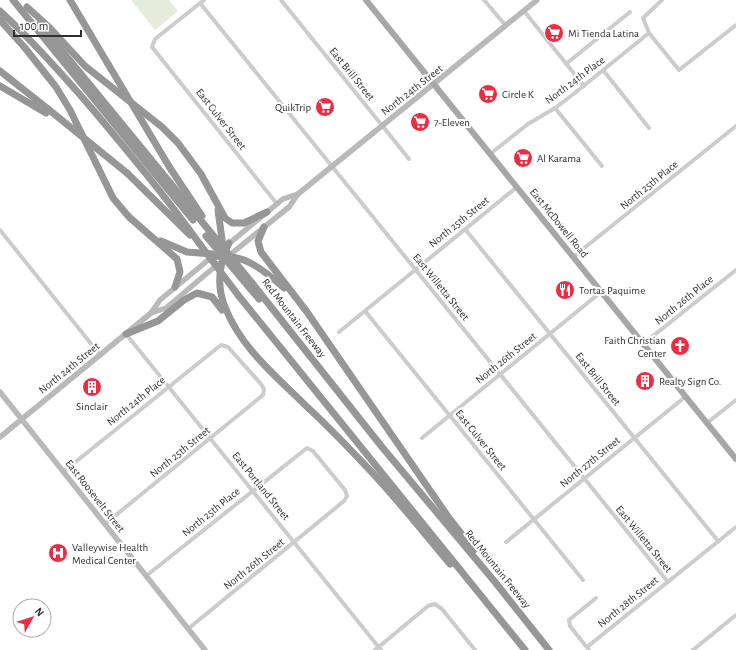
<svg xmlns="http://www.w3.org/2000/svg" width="736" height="650" font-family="'Alegreya Sans',sans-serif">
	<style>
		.garden { fill: #e6ecdc }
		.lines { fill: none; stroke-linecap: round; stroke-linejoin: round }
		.street { stroke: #ccc; stroke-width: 4 }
		.secondary { stroke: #b9b9b9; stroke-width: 5.5 }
		.primary { stroke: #a7a7a7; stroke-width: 6 }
		.highway { stroke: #969696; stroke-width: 7 }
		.highway-bridge { stroke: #969696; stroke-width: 7 }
		.labels { text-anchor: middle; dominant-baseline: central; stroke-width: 4; stroke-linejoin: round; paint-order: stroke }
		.poi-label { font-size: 11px; fill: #2f2f2f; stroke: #fff; text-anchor: start }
		.street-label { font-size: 11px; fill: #2f2f2f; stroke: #fff }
	</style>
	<rect width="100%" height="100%" fill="#fff"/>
	<!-- garden -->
	<path class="garden" d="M131 0H169L178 11 155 30Z"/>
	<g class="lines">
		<!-- street -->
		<g class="street">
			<path d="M204 0 155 39 152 47 277 204"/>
			<path d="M281 0 409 159"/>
			<path d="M484 0 506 26"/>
			<path d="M662 0 643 18 649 33 679 70 736 25"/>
			<path d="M200 3 668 582"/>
			<path d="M524 11 584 86"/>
			<path d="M566 64 630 12"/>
			<path d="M603 70 649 128"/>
			<path d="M555 108 602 166"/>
			<path d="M490 154 528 124 555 108 571 96 649 33"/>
			<path d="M465 229 718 541"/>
			<path d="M0 230 100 355"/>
			<path d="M573 257 736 126"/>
			<path d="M365 311 583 580"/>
			<path d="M339 332 517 187"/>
			<path d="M126 334 381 650"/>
			<path d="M643 344 736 270"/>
			<path d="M707 423 736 400"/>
			<path d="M422 438 601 292"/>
			<path d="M63 472 221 345 228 347 261 384 264 389 263 395 105 524"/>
			<path d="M506 542 685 397"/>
			<path d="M146 576 307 448 313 451 345 490 347 496 344 501 188 629"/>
			<path d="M587 647 736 527"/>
			<path d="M375 650 428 606 435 604 442 609 475 650"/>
			<path d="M589 650 570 626 569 620 596 598"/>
			<path d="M693 650 736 615"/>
		</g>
		<!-- secondary -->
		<g class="secondary">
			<path d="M226 246 283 199 298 194"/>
			<path d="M226 258 289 207 298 194 537 0"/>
			<path d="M151 313 166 308 218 264"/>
			<path d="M0 392 205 650"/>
			<path d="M0 437 151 313 160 300 213 256"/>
		</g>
		<!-- primary -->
		<path class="primary" d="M366 0 736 459"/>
		<!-- highway -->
		<g class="highway">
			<path d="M13 0 193 220"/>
			<path d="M70 0 108 64"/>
			<path d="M27 7 50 28 85 66 162 127 178 143 201 174 225 218 232 223H244L267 212"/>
			<path d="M0 11C34 42 64 76 94 111 130 154 166 197 199 243"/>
			<path d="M0 20 25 48 56 87 70 110 113 198 129 217 177 259 180 272 175 287"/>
			<path d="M40 24 221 245"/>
			<path d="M0 71 48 109"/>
			<path d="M0 86 46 113"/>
			<path d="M170 168 202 216"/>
			<path d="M127 173 190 235"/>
			<path d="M218 210 223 247"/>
			<path d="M264 227 258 241 261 252 307 312 449 518 474 550"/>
			<path d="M161 241 187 252 212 254"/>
			<path d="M229 243C219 264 216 285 225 307 241 348 275 375 305 405 326 424 345 444 365 465 395 496 422 531 450 564"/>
			<path d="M212 257C241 251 264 270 284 288"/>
			<path d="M252 283 382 447 495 582 549 650"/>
			<path d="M248 286 259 299"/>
			<path d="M238 295 525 650"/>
			<path d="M126 334 158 321 184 300 197 293 212 297 222 310"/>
		</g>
		<!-- highway-bridge -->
		<g class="highway-bridge">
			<path d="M108 64 170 168"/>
			<path d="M48 109 127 173"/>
			<path d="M206 236 248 286"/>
			<path d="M199 243 238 295"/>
			<path d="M221 245 252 283"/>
		</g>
	</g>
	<!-- icons -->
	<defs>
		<g id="supermarket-disc" transform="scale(1)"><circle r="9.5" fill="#ea2d43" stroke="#fff"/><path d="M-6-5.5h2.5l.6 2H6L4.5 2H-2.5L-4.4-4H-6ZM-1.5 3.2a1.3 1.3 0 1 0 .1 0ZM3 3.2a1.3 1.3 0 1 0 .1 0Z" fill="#fff"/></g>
		<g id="restaurant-disc" transform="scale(1)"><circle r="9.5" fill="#ea2d43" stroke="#fff"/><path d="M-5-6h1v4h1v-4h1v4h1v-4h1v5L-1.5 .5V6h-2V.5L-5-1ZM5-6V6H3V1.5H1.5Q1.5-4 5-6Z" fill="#fff"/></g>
		<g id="church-disc" transform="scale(1)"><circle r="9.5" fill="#ea2d43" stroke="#fff"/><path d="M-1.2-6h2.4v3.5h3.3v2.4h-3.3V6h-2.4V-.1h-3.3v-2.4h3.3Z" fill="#fff"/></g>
		<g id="building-disc" transform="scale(1)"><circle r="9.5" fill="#ea2d43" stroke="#fff"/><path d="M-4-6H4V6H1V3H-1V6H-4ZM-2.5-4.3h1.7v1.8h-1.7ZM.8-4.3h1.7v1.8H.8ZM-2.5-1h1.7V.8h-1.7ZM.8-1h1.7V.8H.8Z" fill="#fff"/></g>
		<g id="hospital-disc" transform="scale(1)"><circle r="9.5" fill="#ea2d43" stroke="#fff"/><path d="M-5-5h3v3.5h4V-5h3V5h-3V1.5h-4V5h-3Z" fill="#fff"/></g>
	</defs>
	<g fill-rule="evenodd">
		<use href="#supermarket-disc" x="554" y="33"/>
		<use href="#supermarket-disc" x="488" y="94"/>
		<use href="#supermarket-disc" x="325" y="107"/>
		<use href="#supermarket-disc" x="420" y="122"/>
		<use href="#supermarket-disc" x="523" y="158"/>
		<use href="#restaurant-disc" x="565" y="290"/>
		<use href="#church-disc" x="680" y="346"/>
		<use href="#building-disc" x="645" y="381"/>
		<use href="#building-disc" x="92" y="387"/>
		<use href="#hospital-disc" x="58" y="553"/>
	</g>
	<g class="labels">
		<!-- poi labels -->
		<g class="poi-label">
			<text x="568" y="33">Mi Tienda Latina</text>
			<text x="502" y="94">Circle K</text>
			<text x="311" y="107" text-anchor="end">QuikTrip</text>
			<text x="434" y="122">7-Eleven</text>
			<text x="537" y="158">Al Karama</text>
			<text x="579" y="290">Tortas Paquime</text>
			<text x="666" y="340" text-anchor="end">Faith Christian<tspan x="666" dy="13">Center</tspan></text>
			<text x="659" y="381">Realty Sign Co.</text>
			<text x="92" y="406" text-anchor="middle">Sinclair</text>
			<text x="72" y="547">Valleywise Health<tspan x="72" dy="13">Medical Center</tspan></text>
		</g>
		<!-- street labels -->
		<g class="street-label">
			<text transform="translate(352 74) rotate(51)">East Brill Street</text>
			<text transform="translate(575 80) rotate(-37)">North 24th Place</text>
			<text transform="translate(412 90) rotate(-38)">North 24th Street</text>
			<text transform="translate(221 119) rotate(52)">East Culver Street</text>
			<text transform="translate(649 185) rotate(-39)">North 25th Place</text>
			<text transform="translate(459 222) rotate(-39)">North 25th Street</text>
			<text transform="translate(559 223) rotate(51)">East McDowell Road</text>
			<text transform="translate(441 287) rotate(51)">East Willetta Street</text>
			<text transform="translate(684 300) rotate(-39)">North 26th Place</text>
			<text transform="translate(294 318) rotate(52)">Red Mountain Freeway</text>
			<text transform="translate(506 358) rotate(-39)">North 26th Street</text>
			<text transform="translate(69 368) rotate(-39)">North 24th Street</text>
			<text transform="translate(598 379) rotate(51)">East Brill Street</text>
			<text transform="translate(136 401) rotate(-39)">North 24th Place</text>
			<text transform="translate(481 440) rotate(51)">East Culver Street</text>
			<text transform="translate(180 452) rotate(-39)">North 25th Street</text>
			<text transform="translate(590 462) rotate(-39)">North 27th Street</text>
			<text transform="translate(261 486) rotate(51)">East Portland Street</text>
			<text transform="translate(95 496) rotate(52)">East Roosevelt Street</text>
			<text transform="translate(211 512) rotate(-39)">North 25th Place</text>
			<text transform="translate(644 539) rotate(51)">East Willetta Street</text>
			<text transform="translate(254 564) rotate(-39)">North 26th Street</text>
			<text transform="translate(498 569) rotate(51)">Red Mountain Freeway</text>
			<text transform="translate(628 602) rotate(-39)">North 28th Street</text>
		</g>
	</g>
	<!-- north arrow -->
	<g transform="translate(32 618) rotate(51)"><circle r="19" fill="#ffffff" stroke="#acacac"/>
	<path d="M0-3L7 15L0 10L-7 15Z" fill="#ea2d43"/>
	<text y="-6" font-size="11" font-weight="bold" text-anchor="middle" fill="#2f2f2f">N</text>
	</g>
	<!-- scale -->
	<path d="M14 30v6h67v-6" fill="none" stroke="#2f2f2f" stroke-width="2"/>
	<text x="20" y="30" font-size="12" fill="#2f2f2f" stroke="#ffffff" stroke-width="3" paint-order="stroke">100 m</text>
</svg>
